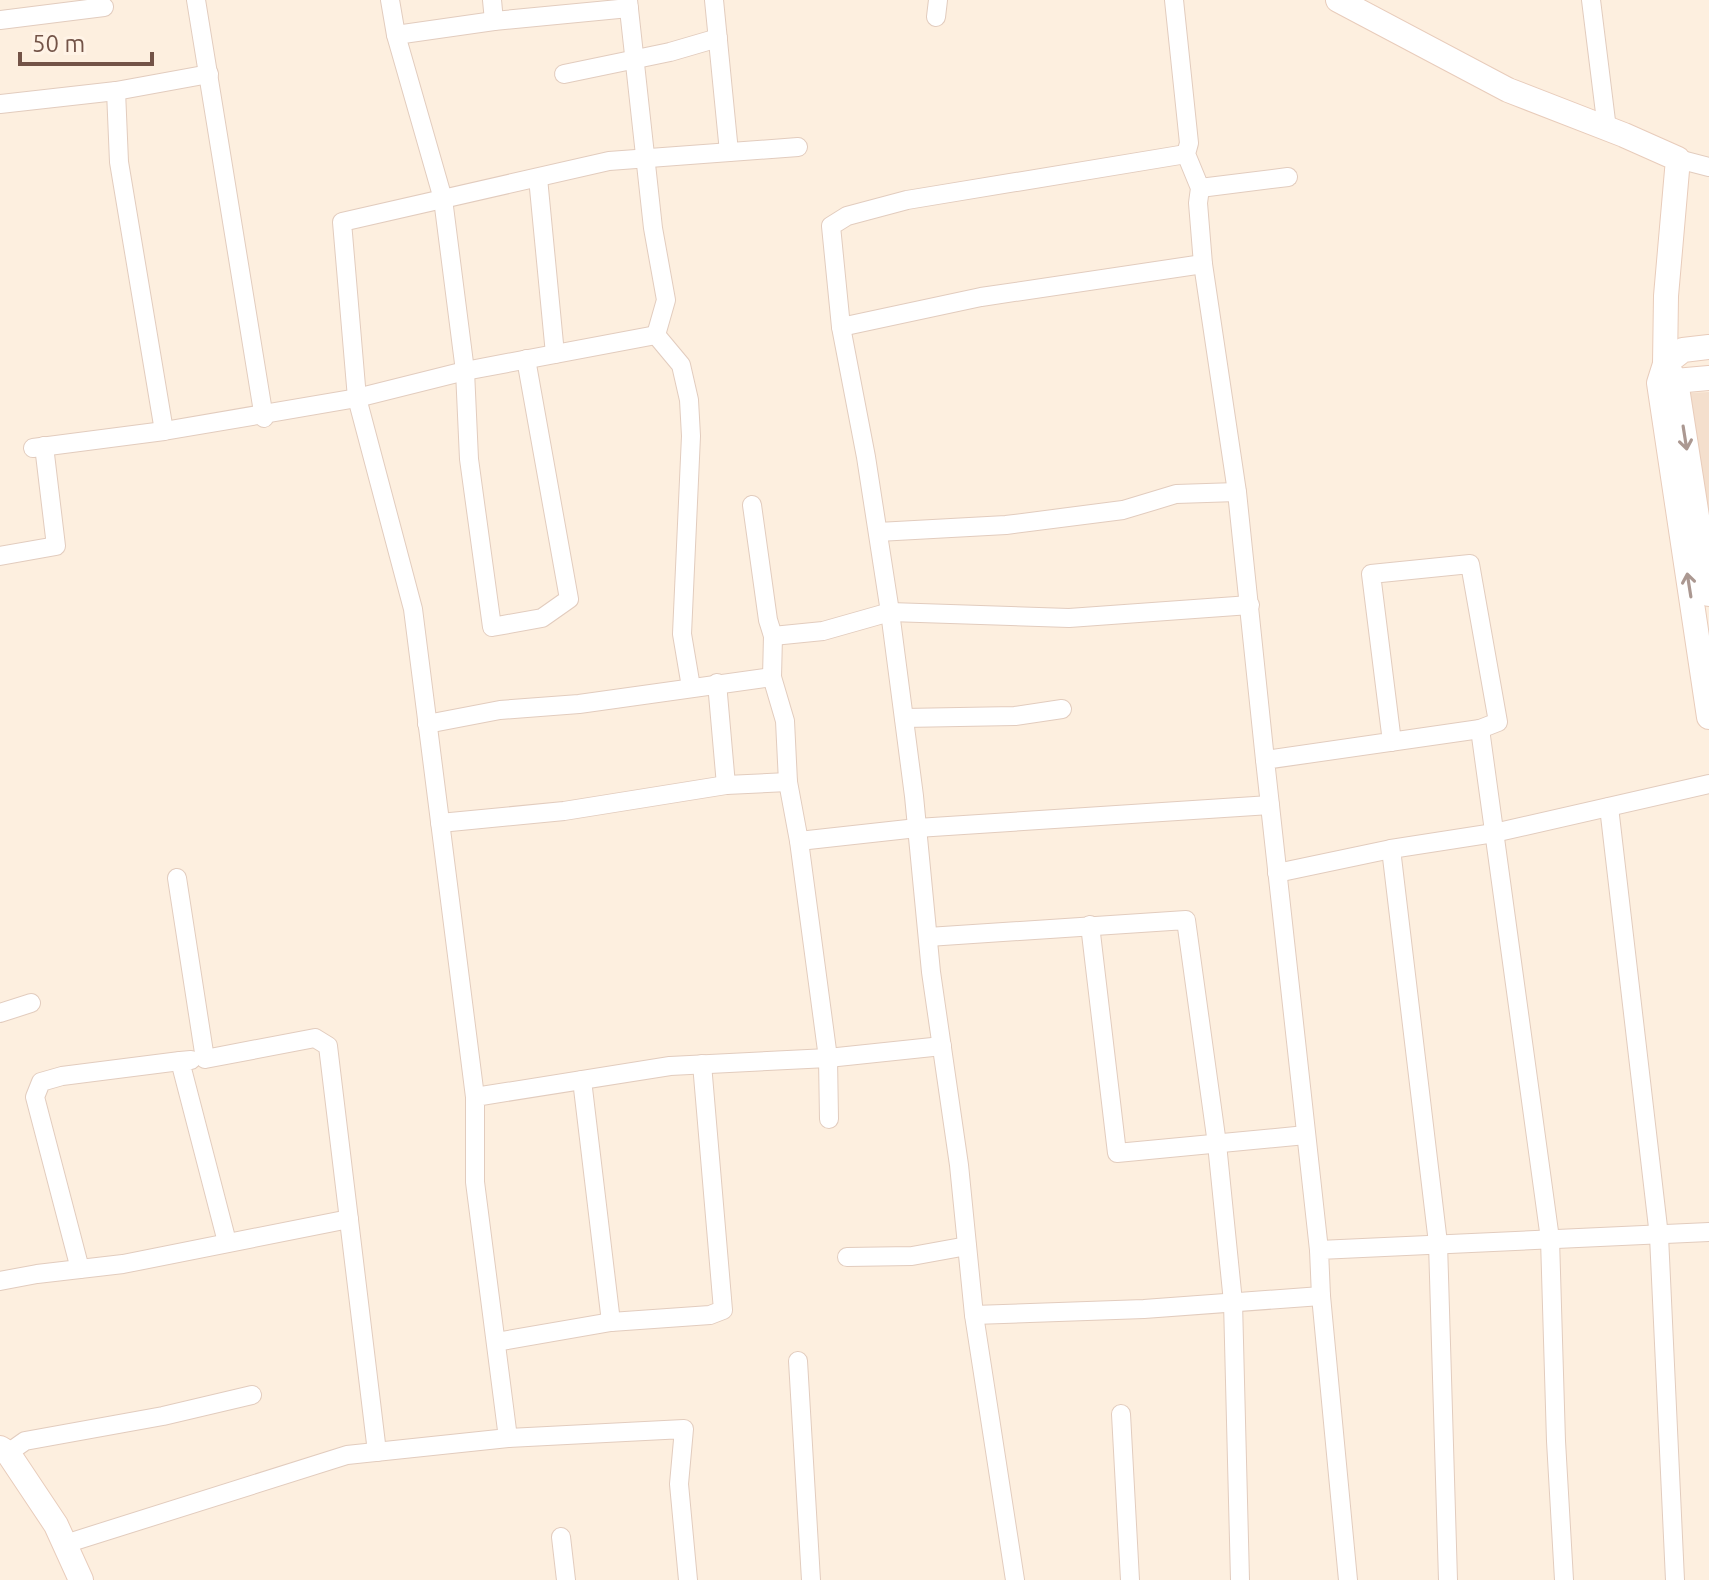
<svg xmlns="http://www.w3.org/2000/svg" width="1709" height="1580" font-family="Ubuntu,sans-serif">
	<style>
		.residential { fill: #f4dfcd }
		.lines { fill: none; stroke-linecap: round; stroke-linejoin: round }
		.street-casing { stroke: #e2ccbe; stroke-width: 20 }
		.secondary-casing { stroke: #e8ccbb; stroke-width: 26 }
		.street { stroke: #fff; stroke-width: 18 }
		.secondary { stroke: #fff; stroke-width: 24 }
		.oneway { stroke: #ab9891 }
	</style>
	<rect width="100%" height="100%" fill="#fdefdf"/>
	<!-- residential -->
	<path class="residential" d="M1709 392V517L1689 393Z"/>
	<g class="lines">
		<!-- street casing -->
		<g class="street-casing">
			<g id="street">
				<path d="M196 0 264 418"/>
				<path d="M390 0 396 35 443 199 465 371 469 459 492 627 542 618 569 599 526 359"/>
				<path d="M492 0 494 21"/>
				<path d="M628 0 653 228 666 300 656 335"/>
				<path d="M714 0 729 152"/>
				<path d="M1174 0 1189 143 1186 154 1200 188 1198 203 1203 264 1237 492 1265 760"/>
				<path d="M1591 0 1607 129"/>
				<path d="M936 17 938 0"/>
				<path d="M0 20 104 7"/>
				<path d="M396 35 494 21 629 8"/>
				<path d="M564 74 670 52 718 38"/>
				<path d="M116 91 119 162 164 431"/>
				<path d="M0 104 116 91 209 74"/>
				<path d="M1186 154 907 200 847 216 831 226 841 327 866 457 890 612 914 796 931 972 959 1165 974 1315 1144 1309 1321 1296 1319 1250 1709 1232"/>
				<path d="M1678 159 1709 167"/>
				<path d="M538 178 555 354"/>
				<path d="M1200 188 1288 177"/>
				<path d="M841 327 981 297 1203 264"/>
				<path d="M656 335 681 365 689 400 691 436 682 634 691 687"/>
				<path d="M33 448 164 431 357 398 465 371 656 335"/>
				<path d="M752 505 768 620 773 636 772 677 785 721 788 782 799 841 828 1058 829 1119"/>
				<path d="M878 532 1006 525 1123 510 1176 494 1237 492"/>
				<path d="M0 556 56 546 44 446"/>
				<path d="M773 636 823 631 890 612 1069 618 1250 605"/>
				<path d="M717 683 726 785"/>
				<path d="M904 718 1015 716 1062 709"/>
				<path d="M427 724 500 710 579 704 772 677"/>
				<path d="M1480 729 1550 1239 1556 1441 1564 1580"/>
				<path d="M1609 807 1659 1236 1675 1580"/>
				<path d="M440 823 564 811 726 785 788 782"/>
				<path d="M799 841 917 828 1270 805"/>
				<path d="M1277 873 1391 849"/>
				<path d="M177 878 205 1059 315 1038 328 1046 377 1452"/>
				<path d="M1090 925 1117 1153 1306 1135"/>
				<path d="M928 937 1186 920 1217 1144 1233 1302 1240 1580"/>
				<path d="M0 1013 31 1003"/>
				<path d="M191 1060 180 1061 227 1242"/>
				<path d="M582 1080 611 1322"/>
				<path d="M475 1097 413 609 357 398 342 222 609 161 798 147"/>
				<path d="M1319 1250 1265 760 1480 729 1498 722 1470 564 1371 574 1392 742"/>
				<path d="M847 1257 912 1256 967 1246"/>
				<path d="M80 1269 35 1097 41 1082 62 1076 180 1061"/>
				<path d="M0 1281 37 1274 123 1264 349 1219"/>
				<path d="M1321 1296 1348 1580"/>
				<path d="M974 1315 1015 1580"/>
				<path d="M496 1342 611 1322 710 1315 723 1310 702 1064"/>
				<path d="M798 1361 811 1580"/>
				<path d="M1121 1414 1130 1580"/>
				<path d="M508 1438 684 1429 679 1484 688 1580"/>
				<path d="M8 1453 25 1441 163 1416 252 1395"/>
				<path d="M561 1537 566 1580"/>
				<path d="M65 1544 347 1455 508 1438 475 1182V1097L670 1066 828 1058 942 1046"/>
				<path d="M1448 1580 1438 1243 1391 849 1494 833 1709 784"/>
			</g>
		</g>
		<!-- secondary casing -->
		<g class="secondary-casing">
			<g id="secondary">
				<path d="M1338 0 1508 90 1624 135 1678 159 1666 296 1665 364 1659 383 1709 717"/>
				<path d="M1665 364 1676 381 1709 594"/>
				<path d="M1665 364 1683 350 1709 347"/>
				<path d="M1664 382 1709 378"/>
				<path d="M0 1448 8 1453 56 1525 81 1580"/>
			</g>
		</g>
		<!-- street -->
		<use href="#street" class="street"/>
		<!-- secondary -->
		<use href="#secondary" class="secondary"/>
	</g>
	<!-- one-way arrows -->
	<defs><path id="oneway-shaft" d="M-6 0H5M1.5-3L5.5 0L1.5 3" fill="none" stroke-width="1.6" stroke-linecap="round" stroke-linejoin="round" transform="scale(2)"/></defs>
	<g class="oneway">
		<use href="#oneway-shaft" transform="translate(1685 438) rotate(81)"/>
		<use href="#oneway-shaft" transform="translate(1689 585) rotate(-99)"/>
	</g>
	<!-- scale -->
	<path d="M20 52v12h132v-12" fill="none" stroke="#735347" stroke-width="4"/>
	<text x="32" y="52" font-size="24" fill="#735347" stroke="#fff3e6" stroke-width="6" paint-order="stroke">50 m</text>
</svg>
